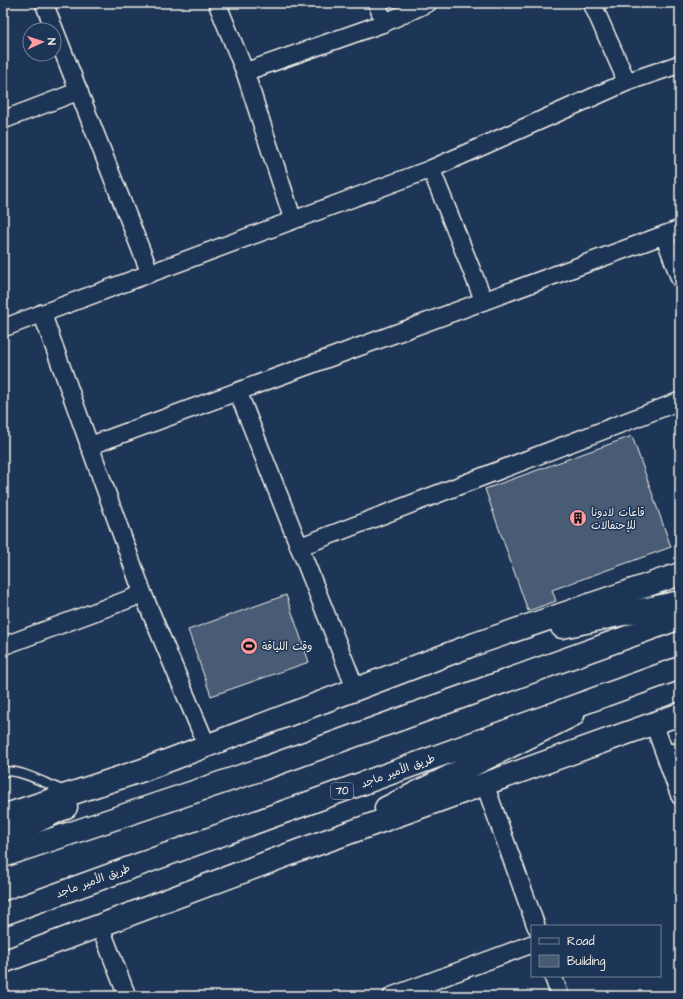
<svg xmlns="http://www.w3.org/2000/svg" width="683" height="999" font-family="'Architects Daughter','Playpen Sans Arabic',sans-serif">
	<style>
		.building { fill: #485b74; stroke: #f4f1e8 }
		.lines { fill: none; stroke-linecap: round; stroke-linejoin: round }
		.lane-casing { stroke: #f4f1e8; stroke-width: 11 }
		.street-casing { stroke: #f4f1e8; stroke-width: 20 }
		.primary-casing { stroke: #f4f1e8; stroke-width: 25 }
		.highway-casing { stroke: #f4f1e8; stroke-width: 25 }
		.lane { stroke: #1d3557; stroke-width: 8 }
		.street { stroke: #1d3557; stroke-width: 17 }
		.primary { stroke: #1d3557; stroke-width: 22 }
		.highway { stroke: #1d3557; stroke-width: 22 }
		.labels { text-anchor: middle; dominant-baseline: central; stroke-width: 3; stroke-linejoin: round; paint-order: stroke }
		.shield { fill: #1d3557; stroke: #b4b9bc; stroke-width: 1 }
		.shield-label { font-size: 10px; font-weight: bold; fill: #f4f1e8 }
		.poi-label { font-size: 11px; fill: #f4f1e8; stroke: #1d3557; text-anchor: start }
		.street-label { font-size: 11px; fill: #f4f1e8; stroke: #1d3557 }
	</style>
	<rect width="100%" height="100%" fill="#1d3557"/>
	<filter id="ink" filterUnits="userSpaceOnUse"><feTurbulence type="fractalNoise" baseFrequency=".025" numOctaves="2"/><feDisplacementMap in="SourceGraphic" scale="8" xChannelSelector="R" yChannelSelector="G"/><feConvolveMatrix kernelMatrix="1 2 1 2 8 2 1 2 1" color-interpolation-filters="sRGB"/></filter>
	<g filter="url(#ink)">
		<!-- building -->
		<g class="building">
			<path d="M277 3H307L305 10Z"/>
			<path d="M632 436 671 547 552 590 556 601 528 611 485 489Z"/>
			<path d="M286 595 309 662 211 696 188 630Z"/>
		</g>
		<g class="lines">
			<!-- lane casing -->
			<g class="lane-casing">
				<g id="lane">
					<path d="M663 748H680"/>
					<path d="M3 772C17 767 50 786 65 791"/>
				</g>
			</g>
			<!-- street casing -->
			<g class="street-casing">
				<g id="street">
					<path d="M44 3 150 273"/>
					<path d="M217 3 245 72 293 220"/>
					<path d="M377 3 384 23"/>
					<path d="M592 3 627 82"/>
					<path d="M245 72 384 23 428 3"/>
					<path d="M3 120 79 91"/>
					<path d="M431 169 484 301"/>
					<path d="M664 235 680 279"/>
					<path d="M42 313 143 594 207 746"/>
					<path d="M3 328 431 169 627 82 680 64"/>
					<path d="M238 392 356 690"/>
					<path d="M89 446 680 229"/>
					<path d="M299 547 680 401"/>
					<path d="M3 646 143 594"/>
					<path d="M654 724 680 796"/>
					<path d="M485 785 536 926"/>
					<path d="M100 926 127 996"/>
					<path d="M553 976 560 996"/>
					<path d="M392 996 532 944"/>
				</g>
			</g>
			<!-- primary casing -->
			<g class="primary-casing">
				<g id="primary">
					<path d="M562 627 680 602"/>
					<path d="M386 808 573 715"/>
					<path d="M3 816 143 770 475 644 680 574"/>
					<path d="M3 838 66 807"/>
					<path d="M3 962 298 851 680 714"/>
				</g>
			</g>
			<!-- highway casing -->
			<g class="highway-casing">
				<g id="highway">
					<path d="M3 856 262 769 680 618"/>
					<path d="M3 914 680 668"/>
				</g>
			</g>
			<!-- lane -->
			<use href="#lane" class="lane"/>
			<!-- street -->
			<use href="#street" class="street"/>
			<!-- primary -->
			<use href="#primary" class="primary"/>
			<!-- highway -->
			<use href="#highway" class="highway"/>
		</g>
	</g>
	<!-- icons -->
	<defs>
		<g id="building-disc" transform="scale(0.9)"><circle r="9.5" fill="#ff9aa2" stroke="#1d3557"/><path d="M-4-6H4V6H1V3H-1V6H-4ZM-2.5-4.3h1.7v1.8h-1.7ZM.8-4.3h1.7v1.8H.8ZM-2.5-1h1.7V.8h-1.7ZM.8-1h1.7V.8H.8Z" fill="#111"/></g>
		<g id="stadium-disc" transform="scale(0.9)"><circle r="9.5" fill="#ff9aa2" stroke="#1d3557"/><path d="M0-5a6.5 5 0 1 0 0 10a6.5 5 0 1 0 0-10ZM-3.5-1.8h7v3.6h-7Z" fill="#111"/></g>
	</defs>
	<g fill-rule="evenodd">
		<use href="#building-disc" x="578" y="518"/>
		<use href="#stadium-disc" x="249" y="646"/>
	</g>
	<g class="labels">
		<!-- shield labels -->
		<rect class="shield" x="331" y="783" width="22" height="16" rx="3"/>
		<g class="shield-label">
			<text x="342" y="791">70</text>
		</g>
		<!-- poi labels -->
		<g class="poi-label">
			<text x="591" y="512">قاعات لادونا<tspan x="591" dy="13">للإحتفالات</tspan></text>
			<text x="262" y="646">وقت اللياقة</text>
		</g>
		<!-- street labels -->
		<g class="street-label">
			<text transform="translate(398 771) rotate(-20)">طريق الأمير ماجد</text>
			<text transform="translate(93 881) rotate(-20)">طريق الأمير ماجد</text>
		</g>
	</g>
	<!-- margin -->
	<rect width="683" height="999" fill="none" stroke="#1d3557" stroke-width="16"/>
	<rect x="8" y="8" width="667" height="983" fill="none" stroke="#f4f1e8" stroke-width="1.5" filter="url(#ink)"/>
	<!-- legend -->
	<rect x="531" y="925" width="130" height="52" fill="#1d3557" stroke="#738091"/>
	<rect x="539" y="938" width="20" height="6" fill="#1d3557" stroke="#738091"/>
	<text x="567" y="945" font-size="12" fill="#f4f1e8">Road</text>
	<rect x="539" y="955" width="20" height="12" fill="#485b74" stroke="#738091"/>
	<text x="567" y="965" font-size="12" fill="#f4f1e8">Building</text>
	<!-- north arrow -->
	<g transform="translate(42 42) rotate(87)"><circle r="19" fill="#1d3557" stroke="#738091"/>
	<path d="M0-3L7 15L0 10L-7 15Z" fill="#ff9aa2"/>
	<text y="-6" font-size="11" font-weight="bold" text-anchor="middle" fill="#f4f1e8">N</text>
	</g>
</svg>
